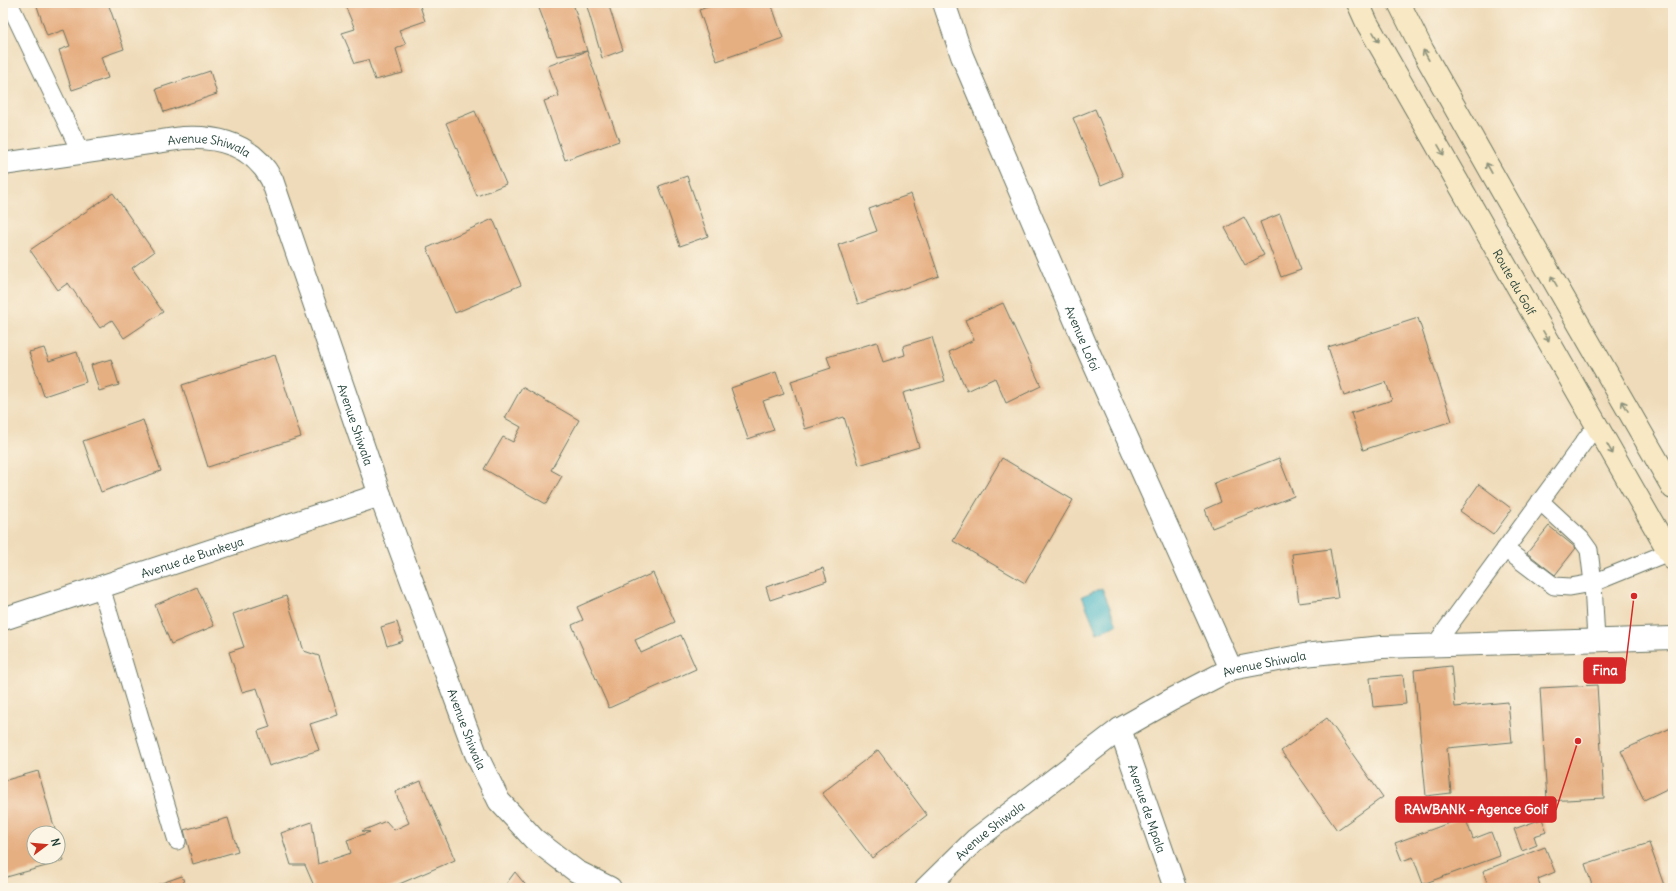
<svg xmlns="http://www.w3.org/2000/svg" width="1676" height="891" font-family="Delius,sans-serif">
	<style>
		.water { fill: #4fbacb; stroke: #377c80 }
		.building { fill: #e6af82 }
		.lines { fill: none; stroke-linecap: round; stroke-linejoin: round }
		.service-casing { stroke: #687463; stroke-width: 19 }
		.minor-casing { stroke: #687463; stroke-width: 24 }
		.secondary-casing { stroke: #687463; stroke-width: 24 }
		.service { stroke: #fff; stroke-width: 17 }
		.minor { stroke: #fff; stroke-width: 22 }
		.secondary { stroke: #f8e8c3; stroke-width: 22 }
		.oneway { stroke: #8c927c }
		.labels { text-anchor: middle; dominant-baseline: central; stroke-width: 3; stroke-linejoin: round; paint-order: stroke }
		.street-label { font-size: 12px; fill: #1f3d34; stroke: #fcf5e5 }
		.leader { fill: none; stroke: #d62828; stroke-width: 1.5 }
		.callout-dot { fill: #d62828; stroke: #fcf5e5; stroke-width: 1.5 }
		.callout { fill: #d62828; stroke: #d62828; stroke-width: 1.5 }
		.callout-label { font-size: 13px; text-anchor: middle; font-weight: bold; fill: #fff }
	</style>
	<rect width="100%" height="100%" fill="#fcf5e5"/>
	<filter id="ink" filterUnits="userSpaceOnUse"><feTurbulence type="fractalNoise" baseFrequency=".025" numOctaves="2"/><feDisplacementMap in="SourceGraphic" scale="8" xChannelSelector="R" yChannelSelector="G"/><feConvolveMatrix kernelMatrix="1 2 1 2 8 2 1 2 1" color-interpolation-filters="sRGB"/></filter>
	<filter id="wash" filterUnits="userSpaceOnUse"><feTurbulence type="fractalNoise" baseFrequency=".012" numOctaves="4" result="noise"/><feDisplacementMap in="SourceGraphic" scale="16" xChannelSelector="R" yChannelSelector="G"/><feGaussianBlur stdDeviation="0.9" result="paint"/><feColorMatrix in="noise" values="0 0 0 0 0 0 0 0 0 0 0 0 0 0 0 0 0 1.4 0 .05"/><feComposite in="paint" operator="in"/></filter>
	<g filter="url(#wash)">
		<rect width="100%" height="100%" fill="#efdbb9"/>
		<!-- water -->
		<path class="water" d="M1102 588 1117 625 1097 633 1082 596Z"/>
		<g id="blocks">
			<!-- building -->
			<g class="building">
				<path d="M36 3H108L124 49 101 57 108 78 72 90 59 50 70 46 64 30 47 36Z"/>
				<path d="M344 3H419L425 21 399 30 406 44 396 49 403 73 375 80 368 60 355 63 342 33 355 29Z"/>
				<path d="M537 3H573L587 51 619 141 565 160 544 101 559 96 548 66 587 51 557 56Z"/>
				<path d="M586 3H608L623 50 602 58Z"/>
				<path d="M719 3H780L772 6 783 38 717 61 699 10Z"/>
				<path d="M210 71 217 94 164 112 156 89Z"/>
				<path d="M1095 109 1123 176 1101 185 1073 118Z"/>
				<path d="M475 111 506 184 477 196 446 123Z"/>
				<path d="M687 176 708 236 680 246 659 186Z"/>
				<path d="M113 193 154 252 132 268 163 312 124 338 112 320 100 328 68 283 58 290 30 250Z"/>
				<path d="M911 194 939 276 858 304 838 245 877 231 869 209Z"/>
				<path d="M1280 214 1301 270 1281 277 1260 222Z"/>
				<path d="M1244 217 1264 255 1245 265 1225 228Z"/>
				<path d="M493 219 521 285 455 313 427 248Z"/>
				<path d="M1003 303 1041 386 1006 403 995 378 967 391 949 352 974 340 965 320Z"/>
				<path d="M1418 318 1452 421 1363 450 1351 413 1392 400 1386 382 1344 396 1328 347Z"/>
				<path d="M932 337 945 381 903 393 919 447 859 465 844 417 805 429 791 381 831 368 827 357 877 342 883 362 905 355 903 346Z"/>
				<path d="M44 348 49 361 77 352 86 382 44 396 29 352Z"/>
				<path d="M275 355 301 437 208 467 182 385Z"/>
				<path d="M111 359 119 385 99 391 91 365Z"/>
				<path d="M776 372 784 394 763 401 774 430 748 439 731 388Z"/>
				<path d="M522 387 579 420 551 470 562 476 546 504 484 469 503 437 513 442 521 427 505 418Z"/>
				<path d="M143 420 161 471 101 492 83 441Z"/>
				<path d="M1002 458 1073 500 1025 583 953 541Z"/>
				<path d="M1279 458 1294 496 1212 528 1205 509 1221 502 1214 483Z"/>
				<path d="M1479 484 1512 509 1493 535 1460 511Z"/>
				<path d="M1549 526 1576 548 1555 575 1527 553Z"/>
				<path d="M1330 549 1338 598 1299 603 1292 554Z"/>
				<path d="M823 568 827 581 770 600 766 587Z"/>
				<path d="M653 573 675 622 635 640 641 653 681 635 696 669 609 708 572 625 583 620 577 607Z"/>
				<path d="M197 587 214 626 171 644 155 605Z"/>
				<path d="M286 596 304 651 319 656 338 715 310 724 319 750 269 766 258 731 270 727 257 688 242 692 229 652 244 647 233 614Z"/>
				<path d="M397 622 403 641 387 646 381 627Z"/>
				<path d="M1451 666 1455 707 1508 702 1512 742 1447 748 1451 793 1426 796 1414 670Z"/>
				<path d="M1403 675 1406 704 1373 707 1370 678Z"/>
				<path d="M1597 685 1604 798 1547 801 1540 688Z"/>
				<path d="M1327 718 1383 797 1337 830 1281 751Z"/>
				<path d="M1673 727V786L1644 800 1621 751Z"/>
				<path d="M878 750 927 815 872 858 822 793Z"/>
				<path d="M38 771 56 833H34V857H58V842L64 861 3 878V781Z"/>
				<path d="M421 781 455 860 390 888H312L314 886 305 865H291L281 833 312 822 318 864 351 853 347 840 370 832 362 831 386 821 394 830 409 823 395 792Z"/>
				<path d="M1465 817 1473 839 1491 832 1500 856 1423 884 1413 857 1402 861 1395 843Z"/>
				<path d="M228 818 238 851 193 864 184 830Z"/>
				<path d="M1542 819 1547 832 1534 836 1537 845 1522 851 1514 829Z"/>
				<path d="M1649 843 1665 888H1593L1585 864Z"/>
				<path d="M1545 847 1555 872 1538 879 1541 888H1489L1483 871Z"/>
				<path d="M515 872 528 888H503Z"/>
				<path d="M182 876 186 888H157L156 885Z"/>
			</g>
		</g>
	</g>
	<g filter="url(#ink)">
		<use href="#blocks" fill-opacity="0" stroke="#687463" stroke-width="1"/>
		<g class="lines">
			<!-- service casing -->
			<g class="service-casing">
				<g id="service">
					<path d="M9 3 81 153"/>
					<path d="M1540 501 1581 539 1589 550 1593 583 1596 641"/>
					<path d="M1505 549 1554 586 1570 587 1593 583 1669 552"/>
					<path d="M101 587 177 841"/>
					<path d="M1434 646 1589 435 1599 429"/>
				</g>
			</g>
			<!-- minor casing -->
			<g class="minor-casing">
				<g id="minor">
					<path id="s1" d="M944 3 962 56 1090 355 1231 669"/>
					<path id="s2" d="M3 164 183 138C220 136 253 145 272 180L380 495 476 754 499 801 534 839 576 871 610 888"/>
					<path id="s3" d="M3 619 380 495"/>
					<path id="s4" d="M1120 729 1175 888"/>
					<path id="s5" d="M926 888 975 840 1120 729 1171 700 1231 669 1304 655 1382 647 1673 638"/>
				</g>
			</g>
			<!-- secondary casing -->
			<g class="secondary-casing">
				<g id="secondary">
					<path id="s6" d="M1358 3 1367 23 1673 559"/>
					<path d="M1399 3 1423 51 1501 189 1673 488"/>
				</g>
			</g>
			<!-- service -->
			<use href="#service" class="service"/>
			<!-- minor -->
			<use href="#minor" class="minor"/>
			<!-- secondary -->
			<use href="#secondary" class="secondary"/>
		</g>
		<!-- one-way arrows -->
		<defs><path id="oneway-shaft" d="M-6 0H5M1.5-3L5.5 0L1.5 3" fill="none" stroke-width="1.6" stroke-linecap="round" stroke-linejoin="round"/></defs>
		<g class="oneway">
			<use href="#oneway-shaft" transform="translate(1376 37) rotate(59)"/>
			<use href="#oneway-shaft" transform="translate(1426 55) rotate(-119)"/>
			<use href="#oneway-shaft" transform="translate(1441 150) rotate(60)"/>
			<use href="#oneway-shaft" transform="translate(1489 168) rotate(-119)"/>
			<use href="#oneway-shaft" transform="translate(1554 281) rotate(-120)"/>
			<use href="#oneway-shaft" transform="translate(1546 336) rotate(60)"/>
			<use href="#oneway-shaft" transform="translate(1625 406) rotate(-120)"/>
			<use href="#oneway-shaft" transform="translate(1610 449) rotate(60)"/>
		</g>
	</g>
	<g class="labels">
		<!-- street labels -->
		<g class="street-label">
			<text stroke="none"><textPath href="#s2" startOffset="209">Avenue Shiwala</textPath></text>
			<text stroke="none"><textPath href="#s6" startOffset="320">Route du Golf</textPath></text>
			<text stroke="none"><textPath href="#s1" startOffset="363">Avenue Lofoi</textPath></text>
			<text stroke="none"><textPath href="#s2" startOffset="545">Avenue Shiwala</textPath></text>
			<text stroke="none"><textPath href="#s3" startOffset="199">Avenue de Bunkeya</textPath></text>
			<text stroke="none"><textPath href="#s5" startOffset="411">Avenue Shiwala</textPath></text>
			<text stroke="none"><textPath href="#s2" startOffset="869">Avenue Shiwala</textPath></text>
			<text stroke="none"><textPath href="#s4" startOffset="84">Avenue de Mpala</textPath></text>
			<text stroke="none"><textPath href="#s5" startOffset="86">Avenue Shiwala</textPath></text>
		</g>
	</g>
	<!-- callouts -->
	<path class="leader" d="M1634 596L1625 671M1578 741L1556 810"/>
	<g class="callout-dot">
		<circle cx="1634" cy="596" r="4"/>
		<circle cx="1578" cy="741" r="4"/>
	</g>
	<g class="callout">
		<rect x="1584" y="658" width="41" height="25" rx="4"/>
		<rect x="1396" y="797" width="160" height="25" rx="4"/>
	</g>
	<g class="callout-label">
		<text x="1605" y="675">Fina</text>
		<text x="1476" y="814">RAWBANK - Agence Golf</text>
	</g>
	<!-- margin -->
	<rect width="1676" height="891" fill="none" stroke="#fcf5e5" stroke-width="16"/>
	<!-- north arrow -->
	<g transform="translate(46 845) rotate(74)"><circle r="19" fill="#fcf5e5" stroke="#a4ab9e"/>
	<path d="M0-3L7 15L0 10L-7 15Z" fill="#c8321e"/>
	<text y="-6" font-size="11" font-weight="bold" text-anchor="middle" fill="#1f3d34">N</text>
	</g>
</svg>
